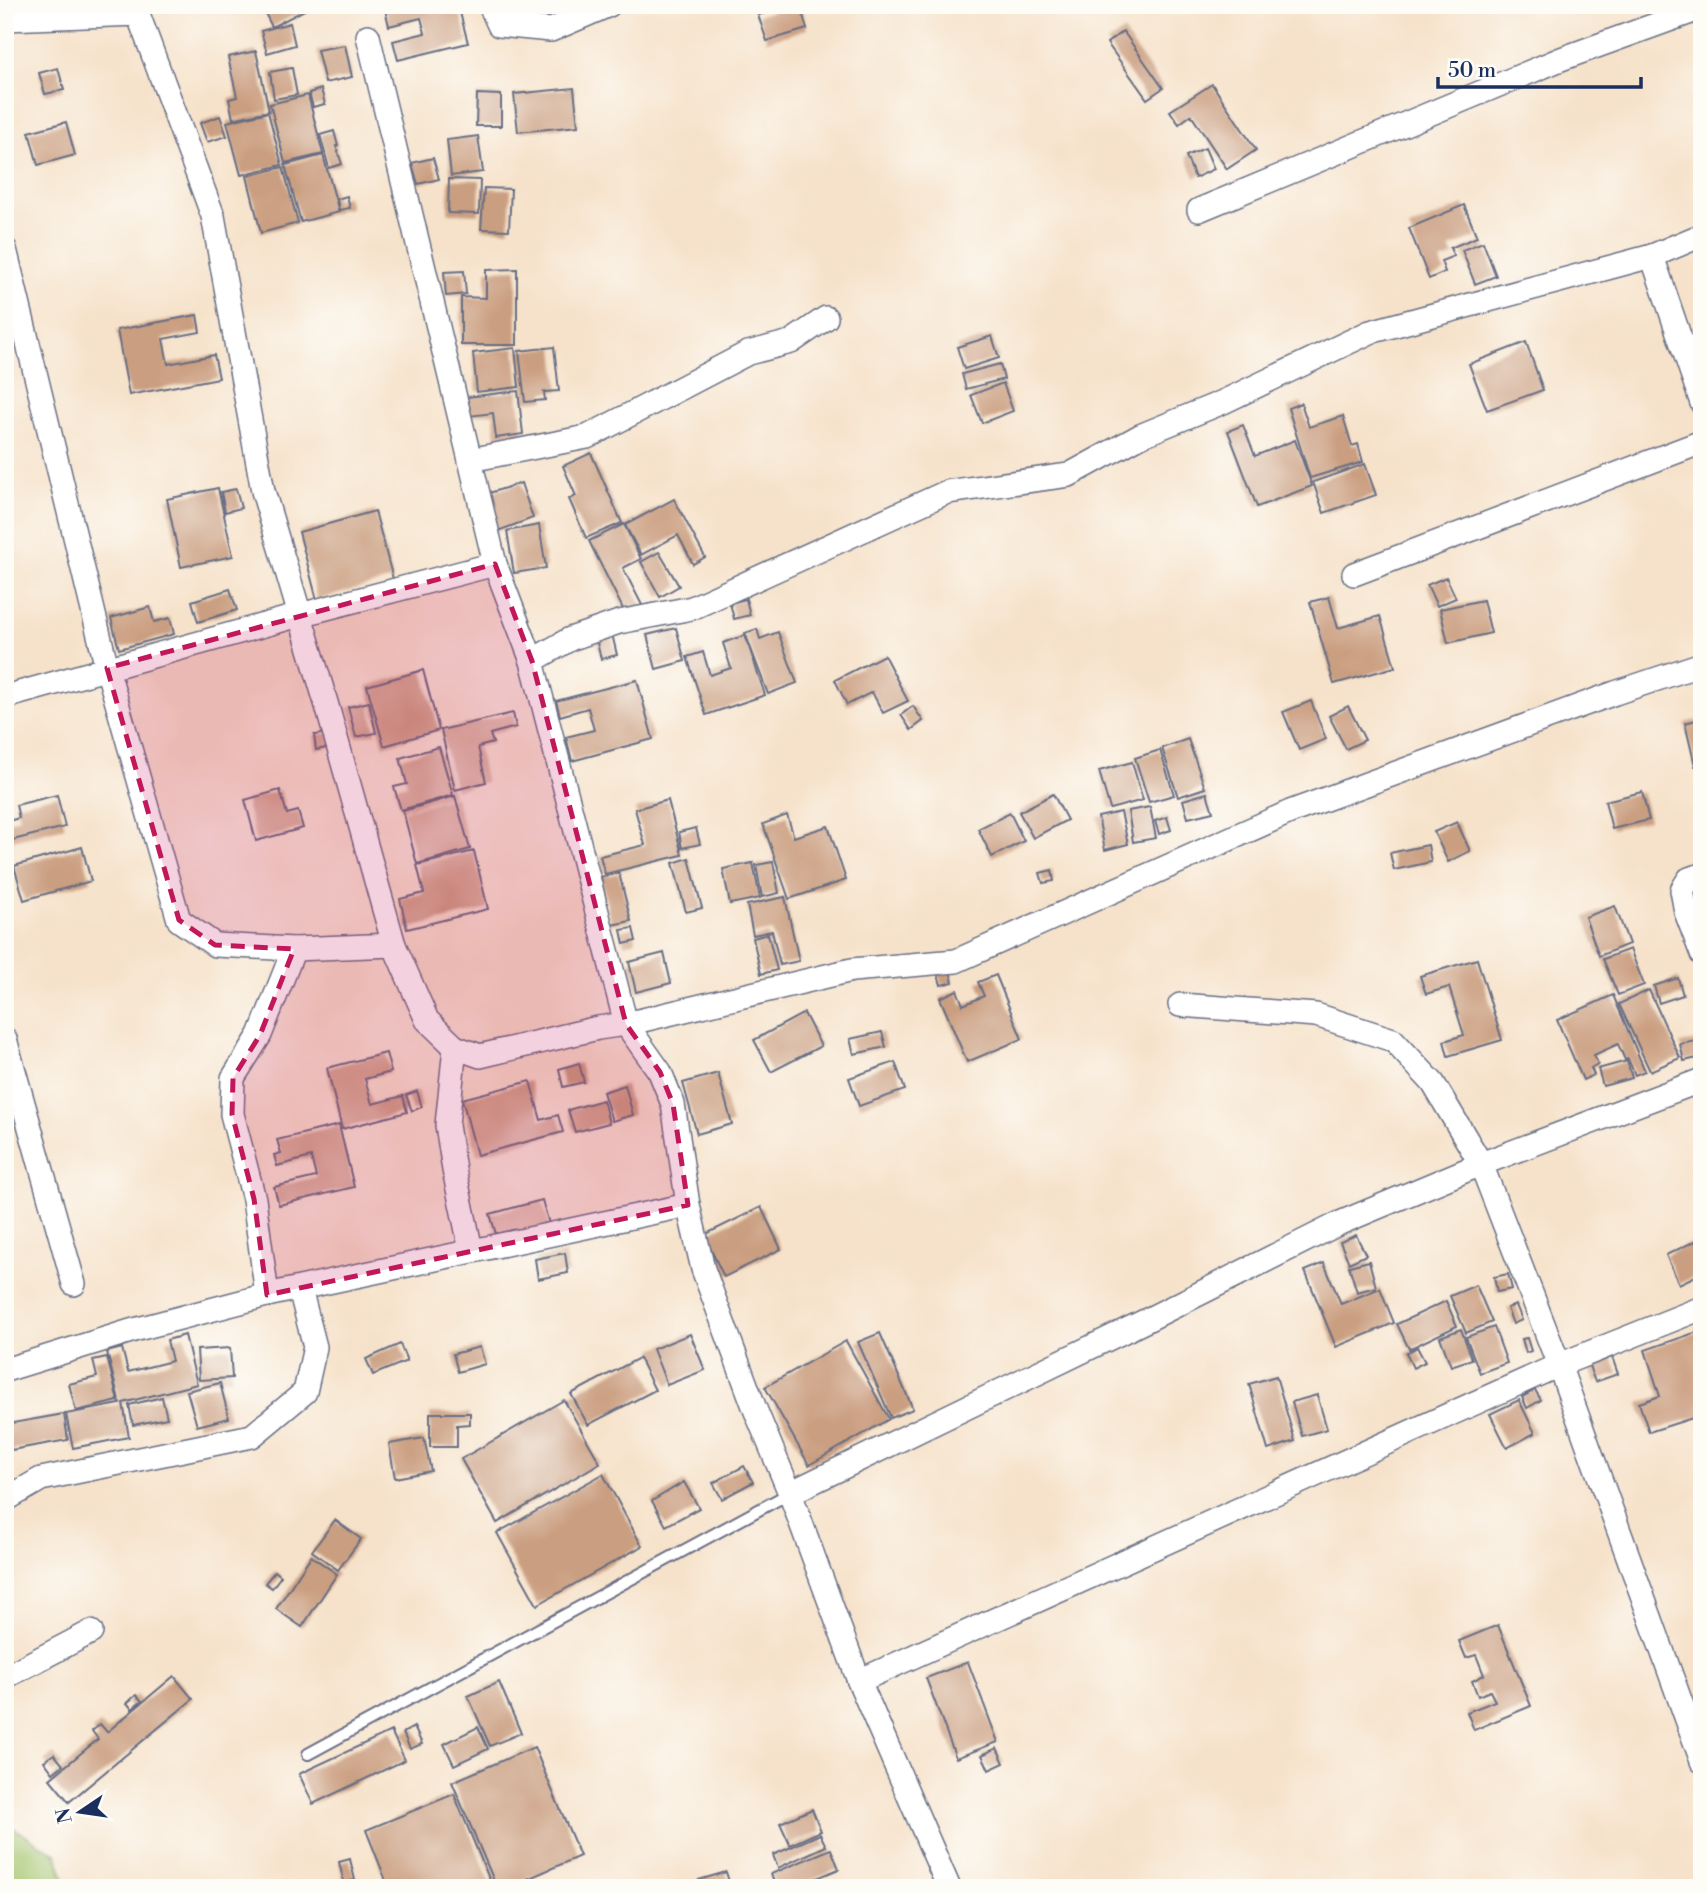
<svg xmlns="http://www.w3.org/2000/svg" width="1707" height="1893" font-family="'Libre Bodoni',serif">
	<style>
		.green { fill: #a2c36c; stroke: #5e7965; stroke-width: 2 }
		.building { fill: #ca9e80 }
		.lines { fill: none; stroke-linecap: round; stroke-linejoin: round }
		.lane-casing { stroke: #686e84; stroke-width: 14 }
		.street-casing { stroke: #686e84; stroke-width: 26 }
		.lane { stroke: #fff; stroke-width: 10 }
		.street { stroke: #fff; stroke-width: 23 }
		.marked { fill: #c2185b; fill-opacity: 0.2; stroke: #c2185b; stroke-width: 5; stroke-dasharray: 14 9; stroke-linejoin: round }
	</style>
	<rect width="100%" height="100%" fill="#fdfcf7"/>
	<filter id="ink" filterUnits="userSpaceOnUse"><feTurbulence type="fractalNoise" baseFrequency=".0143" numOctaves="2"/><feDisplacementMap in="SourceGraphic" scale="14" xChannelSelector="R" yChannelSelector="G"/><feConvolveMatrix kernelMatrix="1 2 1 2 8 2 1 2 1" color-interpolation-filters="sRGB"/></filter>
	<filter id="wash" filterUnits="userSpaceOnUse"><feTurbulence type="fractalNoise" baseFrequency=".00686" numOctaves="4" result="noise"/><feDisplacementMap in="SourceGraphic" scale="28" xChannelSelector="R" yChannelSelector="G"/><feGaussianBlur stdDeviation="1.57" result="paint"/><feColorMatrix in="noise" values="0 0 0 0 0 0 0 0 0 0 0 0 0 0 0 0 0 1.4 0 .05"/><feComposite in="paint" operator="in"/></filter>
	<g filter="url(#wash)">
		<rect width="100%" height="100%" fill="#f6e2ca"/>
		<!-- green -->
		<path class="green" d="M5 1823 57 1855 66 1888H5Z"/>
		<g id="blocks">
			<!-- building -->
			<g class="building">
				<path d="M261 5H314L272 27Z"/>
				<path d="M384 5H458L468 43 398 60 393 41 425 33 421 18 389 26Z"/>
				<path d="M780 5H800L807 29 767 41 758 15 781 9Z"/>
				<path d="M290 23 295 45 267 53 261 31Z"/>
				<path d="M1123 31 1163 88 1147 99 1107 43Z"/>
				<path d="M345 45 352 77 325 83 317 50Z"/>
				<path d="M256 51 269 111 233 119 229 99 237 97 228 57Z"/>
				<path d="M58 68 64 90 45 94 39 73Z"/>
				<path d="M292 68 297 95 274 99 270 72Z"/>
				<path d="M1212 84 1256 150 1227 169 1191 115 1179 124 1170 111Z"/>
				<path d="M574 88 578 126 518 132 514 94Z"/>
				<path d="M321 89 325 104 313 107 309 93Z"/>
				<path d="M477 94 501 95V126H476Z"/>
				<path d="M308 95 323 154 285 163 270 104Z"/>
				<path d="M268 112 282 165 241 175 227 122Z"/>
				<path d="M220 116 227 136 207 142 200 123Z"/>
				<path d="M66 122 75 155 38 165 29 132Z"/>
				<path d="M334 131 338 146H336L342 164 329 168 320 135Z"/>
				<path d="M478 136 483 172 451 176 447 140Z"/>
				<path d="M1205 148 1214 169 1195 178 1186 156Z"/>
				<path d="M323 155 339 212 301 222 285 165Z"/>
				<path d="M433 158 439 179 418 184 412 163Z"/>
				<path d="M283 167 298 223 261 233 247 176Z"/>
				<path d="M449 179 480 180 479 214 448 213Z"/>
				<path d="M484 188 511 189 509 230 481 229Z"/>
				<path d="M347 196 350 208 339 210 337 199Z"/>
				<path d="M1464 205 1477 237 1450 248 1454 256 1441 261 1445 272 1429 279 1409 228Z"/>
				<path d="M1483 242 1496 276 1475 284 1462 250Z"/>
				<path d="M517 269V345H461V297L486 298V270Z"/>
				<path d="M464 271 466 294 446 296 444 272Z"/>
				<path d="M197 315 200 332 163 339 168 364 214 355 219 378 129 395 117 330Z"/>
				<path d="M992 336 999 358 964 369 957 347Z"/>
				<path d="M1526 342 1543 390 1487 410 1469 364Z"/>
				<path d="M554 347 559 391 544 392 545 400 525 402 519 351Z"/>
				<path d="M515 348 519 387 477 392 473 353Z"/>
				<path d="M1000 364 1004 379 966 389 962 374Z"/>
				<path d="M1003 383 1013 411 982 423 971 395Z"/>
				<path d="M518 391 523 434 496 438 493 413 469 416 467 397Z"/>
				<path d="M1301 403 1309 427 1343 416 1352 446 1358 444 1363 462 1310 478 1288 408Z"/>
				<path d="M1243 425 1255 456 1295 440 1312 486 1257 507 1228 431Z"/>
				<path d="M591 453 622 523 586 538 569 499 576 496 563 466Z"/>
				<path d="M1365 464 1376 495 1324 513 1313 482Z"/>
				<path d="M521 483 533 518 495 532 483 495Z"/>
				<path d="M218 488 233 556 181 567 167 499Z"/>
				<path d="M236 489 241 508 225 512 221 492Z"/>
				<path d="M674 499 705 557 693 564 678 535 641 555 625 525Z"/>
				<path d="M375 511 393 579 317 600 299 532Z"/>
				<path d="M624 524 641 559 623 568 644 609 627 617 589 541Z"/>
				<path d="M539 525 546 568 514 573 507 531Z"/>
				<path d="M659 552 679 586 660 597 641 562Z"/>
				<path d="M1446 577 1456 598 1437 606 1427 585Z"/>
				<path d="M230 589 237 610 198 622 192 601Z"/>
				<path d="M1329 597 1338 628 1380 616 1395 667 1334 684 1310 602Z"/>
				<path d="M746 599 750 615 734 619 730 603Z"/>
				<path d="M1483 600 1491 633 1448 643 1440 609Z"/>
				<path d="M150 607 154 622 170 618 174 634 119 649 111 618Z"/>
				<path d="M676 628 685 661 656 669 647 635Z"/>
				<path d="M757 629 760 639 778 632 797 683 768 694 745 633Z"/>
				<path d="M612 634 617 655 601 659 596 639Z"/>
				<path d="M745 635 765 695 706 715 687 657 703 652 710 675 731 668 723 643Z"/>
				<path d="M884 655 908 701 883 713 872 692 847 705 835 680Z"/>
				<path d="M423 670 439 730 384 746 367 686Z"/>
				<path d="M637 680 653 739 572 761 566 737 594 730 588 708 560 716 556 701Z"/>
				<path d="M1311 701 1326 739 1299 750 1283 712Z"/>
				<path d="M369 702 376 733 356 737 348 707Z"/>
				<path d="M913 706 923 721 911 730 901 715Z"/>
				<path d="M1348 706 1365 740 1346 749 1329 716Z"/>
				<path d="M513 713 516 727 490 734 493 743 478 747 486 782 455 790 441 730Z"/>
				<path d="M1696 720 1700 737H1702V765L1695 766 1685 723Z"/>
				<path d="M329 733 332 747 316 750 314 735Z"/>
				<path d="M1188 739 1205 788 1178 797 1162 748Z"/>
				<path d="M439 747 453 795 401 810 394 787 407 784 400 758Z"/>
				<path d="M1160 750 1174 795 1149 802 1135 758Z"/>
				<path d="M1132 762 1143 800 1110 809 1099 771Z"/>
				<path d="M280 790 287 814 298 811 303 828 256 841 245 800Z"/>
				<path d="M1642 792 1649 820 1612 829 1605 801Z"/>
				<path d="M1207 793 1213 812 1188 818 1183 800Z"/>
				<path d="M1053 794 1067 820 1033 838 1019 812Z"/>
				<path d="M57 795 65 827 5 842V822L19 818 16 805Z"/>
				<path d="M455 796 470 849 417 864 403 811Z"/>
				<path d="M668 800 682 855 605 874 600 856 645 845 635 809Z"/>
				<path d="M1150 807 1156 838 1133 842 1128 811Z"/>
				<path d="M1121 812 1128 844 1105 850 1098 817Z"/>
				<path d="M1010 813 1024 841 992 857 978 829Z"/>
				<path d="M787 815 794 837 828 826 846 880 789 899 763 824Z"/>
				<path d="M1167 817 1171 830 1159 834 1155 821Z"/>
				<path d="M1457 822 1470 851 1448 862 1434 832Z"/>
				<path d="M696 828 700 844 682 848 679 832Z"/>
				<path d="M1428 845 1431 862 1394 870 1390 853Z"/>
				<path d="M82 847 91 881 24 900 14 866Z"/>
				<path d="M474 851 488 909 407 929 400 899 424 893 417 865Z"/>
				<path d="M689 858 702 908 686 912 673 863Z"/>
				<path d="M773 862 779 893 762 897 756 865Z"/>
				<path d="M753 863 760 898 730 904 723 869Z"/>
				<path d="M1052 870 1054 881 1043 883 1040 873Z"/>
				<path d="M619 873 631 921 611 925 601 877Z"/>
				<path d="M785 897 799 961 780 965 772 931 753 935 747 905Z"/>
				<path d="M1615 906 1629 944 1599 956 1585 917Z"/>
				<path d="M633 928 636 941 624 944 621 930Z"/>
				<path d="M768 934 777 970 761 974 753 938Z"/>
				<path d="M1630 949 1644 985 1618 995 1603 959Z"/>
				<path d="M664 953 671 983 636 992 629 962Z"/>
				<path d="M1477 959 1502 1040 1448 1056 1444 1041 1464 1035 1449 987 1426 994 1420 976Z"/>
				<path d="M949 968 953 982 941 985 937 971Z"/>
				<path d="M996 975 1022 1039 967 1062 940 998 957 990 963 1005 984 996 978 982Z"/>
				<path d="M1678 978 1683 995 1659 1003 1654 986Z"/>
				<path d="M1649 990 1680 1058 1650 1071 1619 1004Z"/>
				<path d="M1613 995 1645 1071 1635 1075 1628 1059 1625 1060 1618 1044 1594 1055 1598 1065 1591 1068 1594 1075 1583 1080 1557 1020Z"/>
				<path d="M804 1013 821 1046 771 1072 754 1040Z"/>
				<path d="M882 1032 886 1047 854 1054 850 1039Z"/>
				<path d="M1702 1040V1057L1684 1061 1680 1044Z"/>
				<path d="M386 1053 391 1072 365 1079 372 1104 403 1096 407 1112 342 1129 327 1068Z"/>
				<path d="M1627 1061 1632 1078 1603 1086 1598 1069Z"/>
				<path d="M895 1062 905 1090 859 1106 849 1078Z"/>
				<path d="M579 1063 584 1082 563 1087 559 1069Z"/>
				<path d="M718 1073 732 1124 697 1134 683 1083Z"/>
				<path d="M530 1081 541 1120 558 1115 563 1132 477 1155 462 1099Z"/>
				<path d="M625 1085 633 1115 612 1121 603 1092Z"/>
				<path d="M417 1091 422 1107 412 1111 406 1095Z"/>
				<path d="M603 1100 609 1123 575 1132 568 1110Z"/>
				<path d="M339 1125 354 1187 279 1205 274 1187 316 1177 311 1157 277 1166 274 1155 281 1153 277 1140Z"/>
				<path d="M542 1200 550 1227 518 1237 516 1229 496 1234 490 1214Z"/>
				<path d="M761 1207 781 1249 724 1277 704 1235Z"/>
				<path d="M1356 1235 1366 1255 1349 1263 1340 1242Z"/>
				<path d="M1695 1241 1702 1255V1273L1679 1284 1666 1255Z"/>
				<path d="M565 1253 568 1273 538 1279 535 1259Z"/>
				<path d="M1369 1261 1376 1287 1357 1292 1349 1266Z"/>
				<path d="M1324 1263 1341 1304 1380 1288 1394 1323 1336 1347 1305 1271Z"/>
				<path d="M1508 1274 1512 1289 1497 1292 1494 1277Z"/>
				<path d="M1476 1285 1492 1322 1466 1333 1450 1296Z"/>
				<path d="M1446 1301 1457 1326 1409 1349 1397 1324Z"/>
				<path d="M1516 1305 1522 1320 1513 1324 1507 1308Z"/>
				<path d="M1494 1327 1507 1363 1480 1373 1466 1337Z"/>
				<path d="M1461 1329 1472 1359 1451 1366 1440 1337Z"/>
				<path d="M1700 1331 1702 1335V1415L1649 1432 1639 1403 1660 1396 1645 1350Z"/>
				<path d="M880 1333 913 1409 891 1418 858 1342Z"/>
				<path d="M690 1334 705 1370 667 1385 653 1349Z"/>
				<path d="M185 1335 197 1384 123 1403 129 1437 73 1448 66 1414 120 1404 107 1352 122 1348 128 1372 172 1361 167 1340Z"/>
				<path d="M1527 1338 1531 1351 1526 1353 1522 1339Z"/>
				<path d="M846 1341 889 1419 809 1465 765 1387Z"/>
				<path d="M400 1344 407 1361 373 1375 366 1359Z"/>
				<path d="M480 1347 485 1364 458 1372 453 1354Z"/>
				<path d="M1417 1347 1425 1362 1413 1368 1406 1353Z"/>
				<path d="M230 1348 232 1378 199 1380 197 1350Z"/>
				<path d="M107 1357 118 1401 76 1411 69 1384 97 1377 93 1360Z"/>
				<path d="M1612 1357 1618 1374 1595 1382 1589 1366Z"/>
				<path d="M639 1358 655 1390 588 1425 571 1394Z"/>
				<path d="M1276 1376 1295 1441 1268 1450 1249 1384Z"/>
				<path d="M220 1383 229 1418 197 1426 187 1391Z"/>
				<path d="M1535 1390 1541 1400 1527 1408 1522 1397Z"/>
				<path d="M1317 1395 1327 1429 1302 1436 1292 1402Z"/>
				<path d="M162 1397 167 1418 133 1425 129 1405Z"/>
				<path d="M564 1400 600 1463 497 1523 461 1459Z"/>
				<path d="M1519 1400 1535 1433 1507 1448 1490 1414Z"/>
				<path d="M430 1413H470V1424L457 1425V1447H430Z"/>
				<path d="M64 1414 68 1440 11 1450 7 1424Z"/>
				<path d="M424 1438 431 1471 395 1478 389 1444Z"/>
				<path d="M744 1466 753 1482 722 1499 713 1483Z"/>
				<path d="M603 1474 642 1546 537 1605 497 1533Z"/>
				<path d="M684 1482 699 1508 666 1526 652 1501Z"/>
				<path d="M335 1520 361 1539 338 1570 312 1551Z"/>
				<path d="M311 1556 337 1574 302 1627 276 1609Z"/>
				<path d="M275 1571 281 1576 272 1588 265 1583Z"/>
				<path d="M1498 1625 1531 1706 1474 1730 1467 1712 1495 1701 1490 1691 1478 1696 1472 1681 1484 1675 1476 1655 1466 1658 1459 1641Z"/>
				<path d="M968 1662 998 1742 956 1758 926 1678Z"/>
				<path d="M174 1676 193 1699 69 1802 50 1779 98 1739 92 1731 100 1724 107 1732Z"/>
				<path d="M499 1682 521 1733 490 1746 468 1696Z"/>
				<path d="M136 1695 142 1701 132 1709 127 1703Z"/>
				<path d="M414 1727 422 1744 410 1749 403 1733Z"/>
				<path d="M478 1727 488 1749 454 1765 444 1744Z"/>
				<path d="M391 1731 405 1760 313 1804 299 1774Z"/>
				<path d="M534 1747 580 1856 507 1888H497L452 1782Z"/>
				<path d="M997 1748 1004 1763 989 1770 982 1755Z"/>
				<path d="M54 1754 63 1765 53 1773 44 1761Z"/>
				<path d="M454 1794 493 1888H389L366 1830Z"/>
				<path d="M812 1809 821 1831 790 1845 780 1823Z"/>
				<path d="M820 1834 826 1846 778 1868 773 1855Z"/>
				<path d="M831 1849 839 1869 793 1888H776L771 1874Z"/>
				<path d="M350 1859 355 1880 344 1883 339 1862Z"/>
				<path d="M726 1872 731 1888H701L699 1880Z"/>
			</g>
		</g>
	</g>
	<g filter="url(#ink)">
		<use href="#blocks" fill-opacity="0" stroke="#686e84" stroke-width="2"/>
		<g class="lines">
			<!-- lane casing -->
			<g class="lane-casing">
				<path id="lane" d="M308 1754 790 1493"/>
			</g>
			<!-- street casing -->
			<g class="street-casing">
				<g id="street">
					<path d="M490 5 499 25 551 30 609 5"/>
					<path d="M5 19 138 14 213 216 263 491 327 706 394 945 427 1020 455 1047 480 1056 598 1028 626 1024 660 1072 673 1104 688 1205 703 1269 755 1409 790 1493 859 1681 949 1888"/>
					<path d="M368 36 495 564 532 661"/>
					<path d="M1199 210 1561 59 1702 8"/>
					<path d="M1702 235 1652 256 1370 332 1223 402 1140 436 1069 475 947 492 692 608 619 622 570 639 532 661 626 1024 852 970 956 961 1290 812 1615 693 1702 664"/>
					<path d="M5 249 107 668 179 920 215 945 294 949 394 945"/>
					<path d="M1652 256 1702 403"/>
					<path d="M470 460 587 437 748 353 791 342 826 318"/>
					<path d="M1354 574 1702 442"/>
					<path d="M5 697 300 615 495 564"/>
					<path d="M1702 875 1689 879 1682 890 1686 912 1702 954"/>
					<path d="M1180 1005 1316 1015 1393 1040 1433 1083 1481 1164 1559 1365 1702 1761"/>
					<path d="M5 1039 74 1284"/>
					<path d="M455 1047 447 1125 454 1170 471 1250"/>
					<path d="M267 1295 254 1199 232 1114 233 1078 260 1035 294 949"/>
					<path d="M5 1370 134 1330 267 1295 688 1205"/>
					<path d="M790 1493 1147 1320 1340 1223 1481 1164 1702 1080"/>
					<path d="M5 1500 41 1479 252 1436 305 1392 315 1347 300 1289"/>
					<path d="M5 1677 91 1632"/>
					<path d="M859 1681 1559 1365 1702 1308"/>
				</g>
			</g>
			<!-- lane -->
			<use href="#lane" class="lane"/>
			<!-- street -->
			<use href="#street" class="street"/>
		</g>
	</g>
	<!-- marked area -->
	<path class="marked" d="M495 564 532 661 626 1024 660 1072 673 1104 688 1205 267 1295 254 1199 232 1114 233 1078 260 1035 294 949 215 945 179 920 107 668Z"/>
	<!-- margin -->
	<rect width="1707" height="1893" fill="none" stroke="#fdfcf7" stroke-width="28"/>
	<!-- north arrow -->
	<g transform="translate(80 1812) rotate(257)" stroke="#fdfcf7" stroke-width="5" paint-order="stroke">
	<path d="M0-5L12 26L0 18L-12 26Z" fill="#1b2f5e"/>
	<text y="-10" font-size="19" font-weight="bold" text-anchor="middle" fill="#1b2f5e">N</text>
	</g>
	<!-- scale -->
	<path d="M1438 77v10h203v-10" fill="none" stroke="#1b2f5e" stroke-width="3.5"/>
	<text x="1448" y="77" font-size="21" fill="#1b2f5e" stroke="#fdfcf7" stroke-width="5" paint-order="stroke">50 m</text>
</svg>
